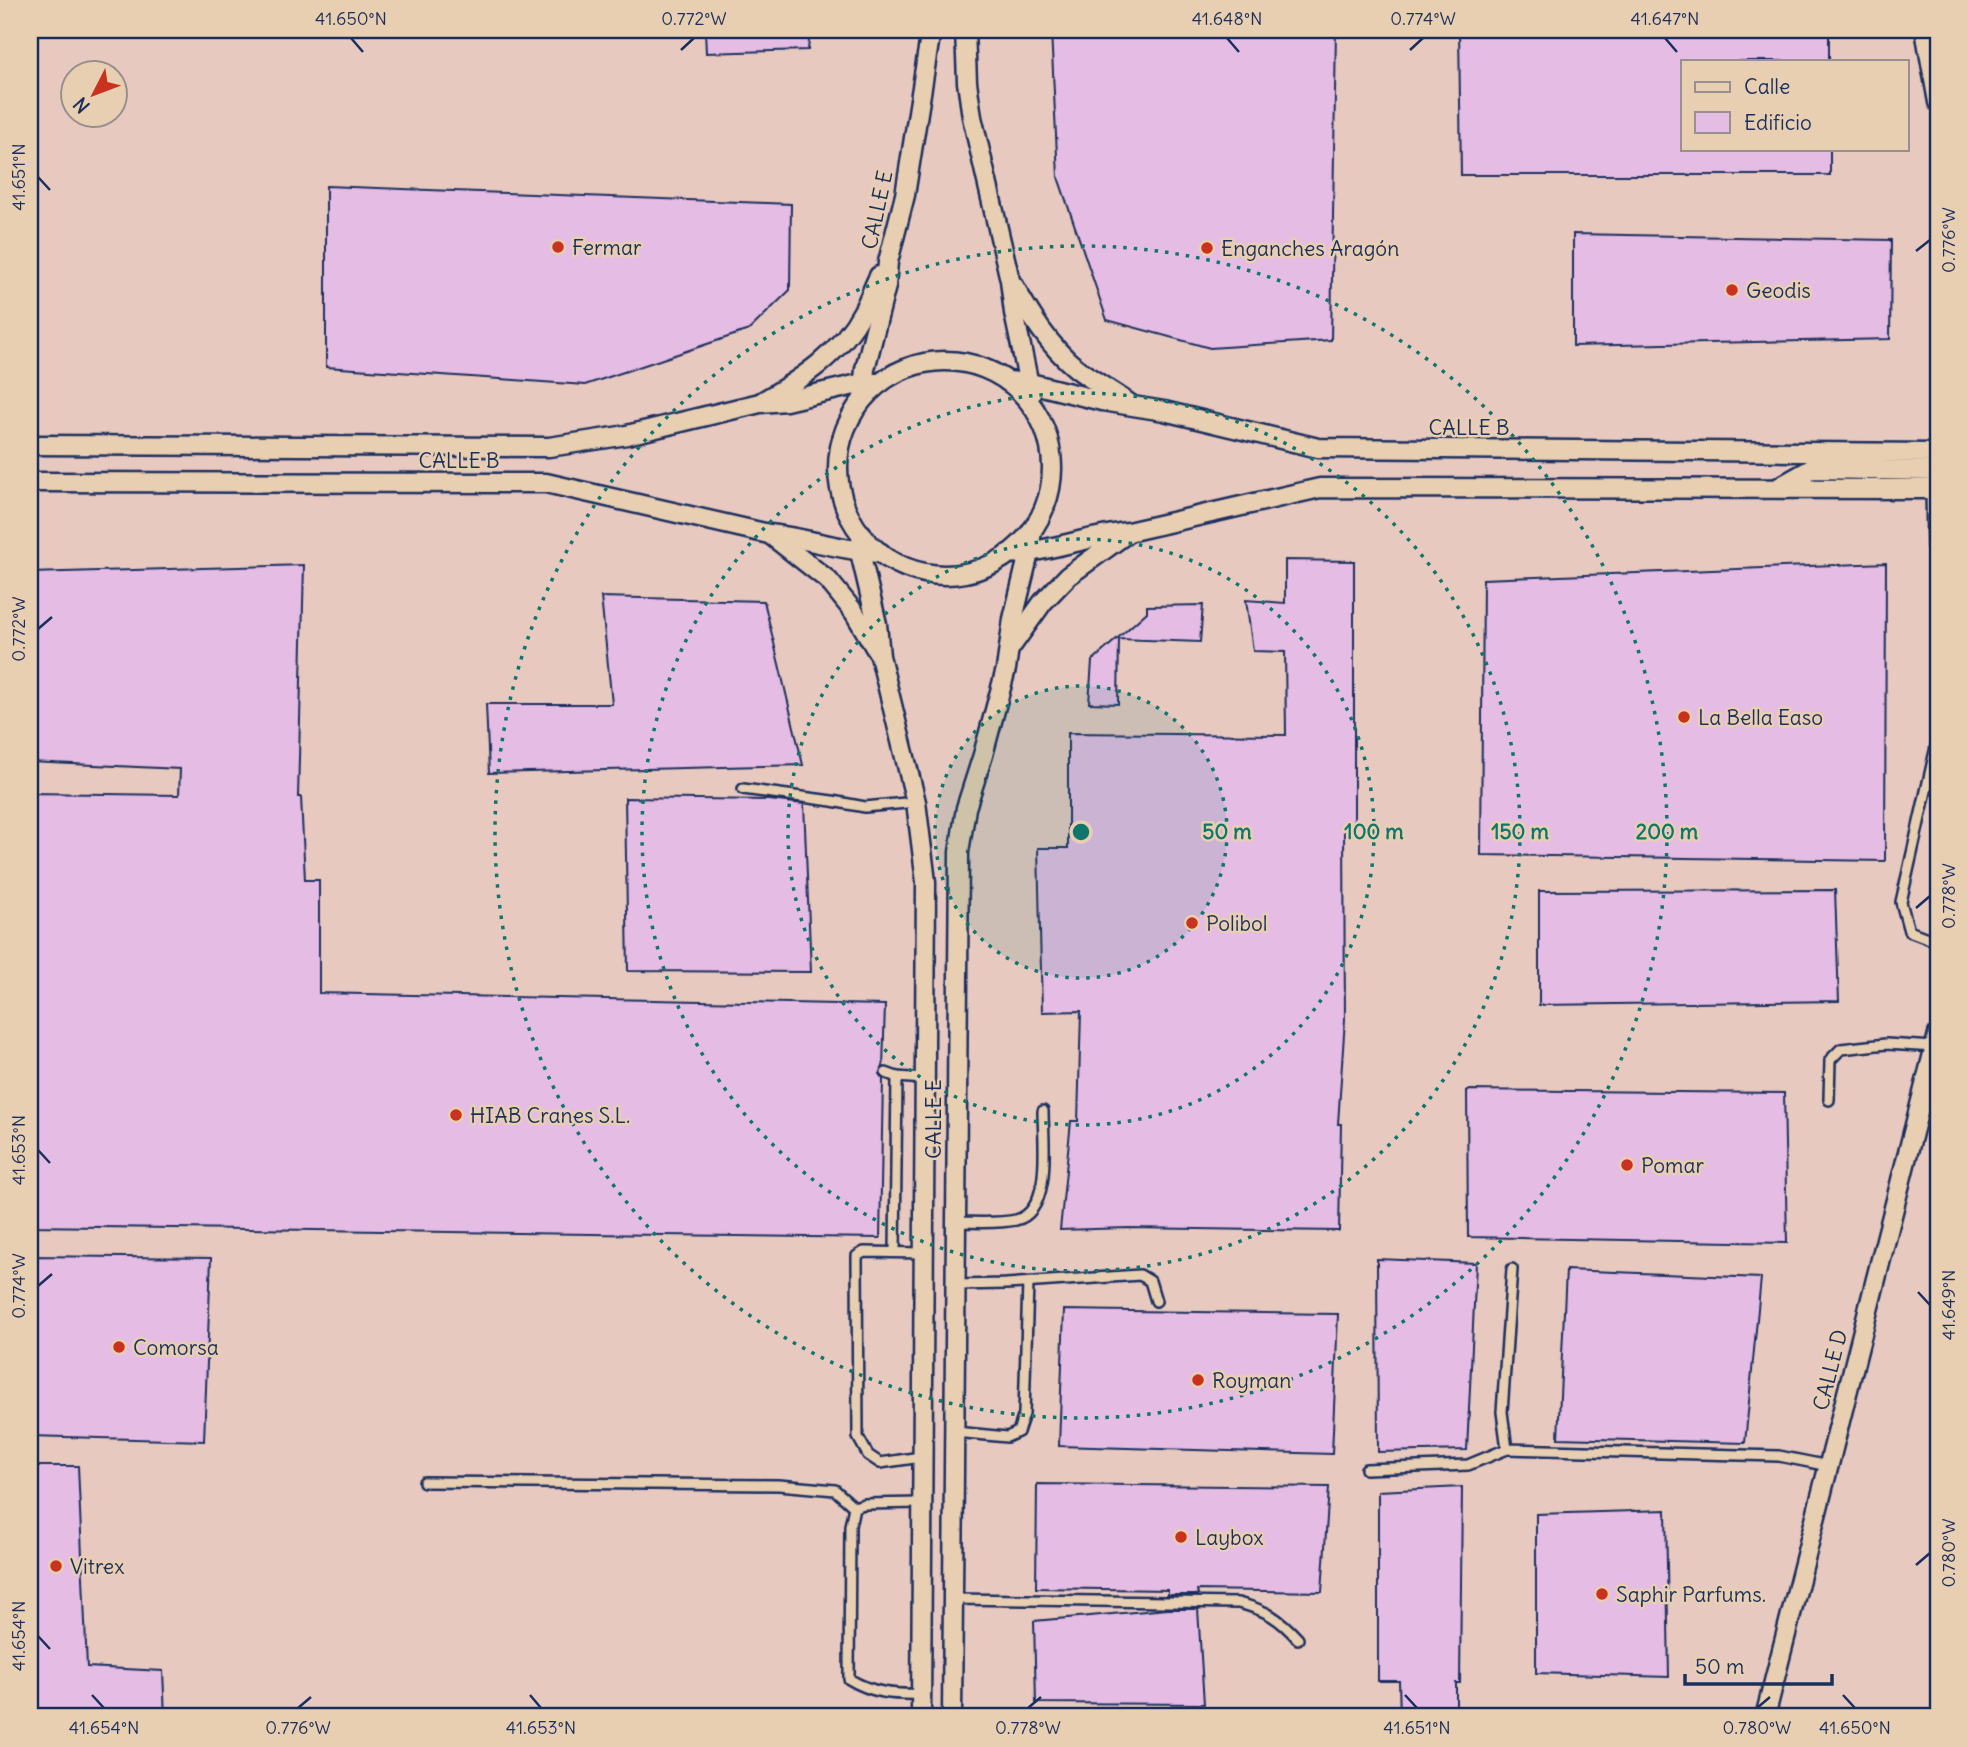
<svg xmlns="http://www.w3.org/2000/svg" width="1968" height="1747" font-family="Delius,sans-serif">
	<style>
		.built { fill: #e8c9c0; fill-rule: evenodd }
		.building { fill: #e5bce3; stroke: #1b2f5e; stroke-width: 2 }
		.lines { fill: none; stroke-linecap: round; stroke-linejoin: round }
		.service-casing { stroke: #1b2f5e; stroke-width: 14 }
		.minor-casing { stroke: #1b2f5e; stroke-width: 23 }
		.service { stroke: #e9cfb1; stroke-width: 9 }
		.minor { stroke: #e9cfb1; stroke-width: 18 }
		.ticks { fill: none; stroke: #1b2f5e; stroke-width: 2.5 }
		.ring { fill: none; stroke: #0f766e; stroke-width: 3.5; stroke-dasharray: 3.5 7 }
		.poi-dot { fill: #c8321e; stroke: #e9cfb1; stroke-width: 2.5 }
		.labels { text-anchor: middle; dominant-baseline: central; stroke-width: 5; stroke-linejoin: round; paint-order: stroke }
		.street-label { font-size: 21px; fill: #1b2f5e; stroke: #e9cfb1 }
		.poi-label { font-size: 21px; fill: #1b2f5e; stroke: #e9cfb1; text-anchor: start }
		.centre { fill: #0f766e; stroke: #e9cfb1; stroke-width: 3.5 }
		.ring-label { font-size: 21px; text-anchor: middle; font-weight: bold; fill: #0f766e; stroke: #e9cfb1; stroke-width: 5; stroke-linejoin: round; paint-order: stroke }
		.neatline { fill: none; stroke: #1b2f5e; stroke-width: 2.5 }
		.ticks-label { font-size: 18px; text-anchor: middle; fill: #1b2f5e }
	</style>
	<rect width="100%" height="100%" fill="#e9cfb1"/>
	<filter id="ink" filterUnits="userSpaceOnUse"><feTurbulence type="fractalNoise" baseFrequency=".0143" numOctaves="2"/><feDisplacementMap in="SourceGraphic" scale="14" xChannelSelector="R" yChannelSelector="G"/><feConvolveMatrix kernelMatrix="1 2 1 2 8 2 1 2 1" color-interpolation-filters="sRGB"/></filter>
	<g filter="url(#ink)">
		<!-- built -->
		<path class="built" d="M30 30H1938V1717H30ZM1683 61H1907V149H1683ZM74 74H116V116H74Z"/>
		<!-- building -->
		<g class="building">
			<path d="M705 30H810L808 50 706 53Z"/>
			<path d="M1051 30H1336L1331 340 1210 348 1107 320 1058 177Z"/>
			<path d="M1459 30H1829V61H1683V149H1830V175H1461Z"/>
			<path d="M326 186 791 204 790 290 749 330 585 385 326 367Z"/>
			<path d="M1573 234 1891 240 1890 339 1573 346Z"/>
			<path d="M1285 560 1354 561V830L1344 829 1345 1019 1338 1124H1341L1339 1231 1129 1228 1060 1230 1071 1121H1078L1081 1011 1042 1012 1038 848H1068V733L1286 735 1285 652 1253 651 1246 600 1285 603Z"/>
			<path d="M1886 563 1885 861 1481 855 1483 579Z"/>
			<path d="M304 565 298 797H301L305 880H319V993L885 1005 883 1067 879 1074 883 1079 880 1238 30 1226V793L179 795 180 769 30 762V573Z"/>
			<path d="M601 597 764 601 803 765 489 773 486 704H612Z"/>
			<path d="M1203 605 1200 642 1119 639 1118 704 1089 703 1092 661 1147 612V606Z"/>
			<path d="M625 798 769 800 804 804 811 972 628 971Z"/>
			<path d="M1835 890 1839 1001 1539 1005V891Z"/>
			<path d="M1467 1090 1784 1093 1787 1243 1468 1237Z"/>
			<path d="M30 1256 211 1258 204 1441 30 1436Z"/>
			<path d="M1377 1259 1476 1263 1467 1450 1378 1452Z"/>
			<path d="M1566 1270 1761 1278 1745 1443 1558 1438Z"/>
			<path d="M1064 1310 1338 1314 1332 1454 1059 1446Z"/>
			<path d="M30 1466H78L87 1667 163 1671 165 1717H30Z"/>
			<path d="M1037 1484 1329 1487 1322 1592 1197 1590 1198 1595H1168V1590L1036 1588Z"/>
			<path d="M1462 1487 1460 1683H1456V1717H1400L1399 1681H1378V1491Z"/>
			<path d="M1666 1510 1669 1677 1536 1673V1514Z"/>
			<path d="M1168 1609H1198L1204 1704 1036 1703 1034 1621Z"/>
		</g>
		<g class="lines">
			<!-- service casing -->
			<g class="service-casing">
				<g id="service">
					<path d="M1931 489 1932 546 1938 563"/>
					<path d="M1938 738 1901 902 1909 931 1938 942"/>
					<path d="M743 789 832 801 865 807 916 802"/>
					<path d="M886 1073 897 1077 924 1079"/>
					<path d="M1829 1100 1830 1060 1841 1049 1886 1044 1935 1047"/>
					<path d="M955 1222C975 1222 997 1224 1016 1220 1053 1211 1043 1140 1043 1111"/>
					<path d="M895 1252 897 1077"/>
					<path d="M1512 1269 1502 1412 1507 1449 1779 1456 1829 1466"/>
					<path d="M956 1285 1006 1284 1140 1275 1150 1281 1156 1301"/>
					<path d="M955 1432 1007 1437 1018 1432 1024 1414 1028 1283"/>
					<path d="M921 1457 880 1463 868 1455 858 1437 857 1256 864 1252 923 1253"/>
					<path d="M1366 1469 1468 1465 1507 1449"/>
					<path d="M424 1482 779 1485 835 1490 854 1507"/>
					<path d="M854 1507 850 1526 849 1679C872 1693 894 1695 921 1694"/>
					<path d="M854 1507 864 1504 921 1503"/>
					<path d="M953 1599 1238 1603C1266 1610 1279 1618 1298 1639"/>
					<path d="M580 1717H614"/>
				</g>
			</g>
			<!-- minor casing -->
			<g class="minor-casing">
				<g id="minor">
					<path d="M965 30 967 82 972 117 1010 280 1014 313 1031 394"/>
					<path d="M1925 30 1938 102"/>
					<path d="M1014 286C1031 316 1049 346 1076 368 1093 381 1112 391 1130 404"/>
					<circle cx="945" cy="468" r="107"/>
					<path d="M1007 381 1030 383 1102 401 1164 411 1318 448 1938 453"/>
					<path d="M863 394 865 369 886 286 888 262 905 195 931 30"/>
					<path d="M763 401C803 378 841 353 863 311 869 300 873 288 879 276"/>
					<path d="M30 445 549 447 627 435 760 403 786 401 863 383H880"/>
					<path d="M30 482 546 483 769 534C807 538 843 551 881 553"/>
					<path d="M1779 487 1811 469 1938 471"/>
					<path d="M862 534 860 552 877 624 880 656 916 802 926 882 921 1717"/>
					<path d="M772 536 828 580 854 612 877 651"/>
					<path d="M1008 554C1049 552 1087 536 1128 532L1320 488 1938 489"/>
					<path d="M1010 648 1043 602 1068 576 1126 534"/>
					<path d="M952 1717 959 852 966 808 983 755 1006 669 1013 619 1029 553 1032 530"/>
					<path d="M1765 1717 1938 1034"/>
				</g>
			</g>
			<!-- service -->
			<use href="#service" class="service"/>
			<!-- minor -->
			<use href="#minor" class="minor"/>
		</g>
	</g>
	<!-- ticks -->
	<path class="ticks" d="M351 38 363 52M1227 38 1239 52M1665 38 1677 52M681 50 694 38M1410 50 1423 38M38 177 50 190M1916 251 1930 240M38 629 52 617M1916 908 1930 896M38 1150 50 1163M38 1286 52 1274M1918 1292 1930 1305M1916 1565 1930 1553M38 1636 50 1649M92 1695 104 1708M530 1695 541 1708M1405 1695 1417 1708M1843 1695 1855 1708M298 1708 311 1697M1028 1708 1041 1697M1757 1708 1770 1697"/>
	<!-- distance rings -->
	<circle cx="1081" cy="832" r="146" fill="#0f766e" fill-opacity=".12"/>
	<g class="ring">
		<circle cx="1081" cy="832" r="146"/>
		<circle cx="1081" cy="832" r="293"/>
		<circle cx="1081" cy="832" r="439"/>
		<circle cx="1081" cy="832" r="586"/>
	</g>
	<!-- markers -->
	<g class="poi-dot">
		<circle cx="558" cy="247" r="7"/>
		<circle cx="1207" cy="248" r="7"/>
		<circle cx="1732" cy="290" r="7"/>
		<circle cx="1684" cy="717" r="7"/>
		<circle cx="1192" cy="923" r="7"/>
		<circle cx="456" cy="1115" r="7"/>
		<circle cx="1627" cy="1165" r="7"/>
		<circle cx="119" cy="1347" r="7"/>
		<circle cx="1198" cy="1380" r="7"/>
		<circle cx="1181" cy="1537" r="7"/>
		<circle cx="56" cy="1566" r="7"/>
		<circle cx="1602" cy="1594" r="7"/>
	</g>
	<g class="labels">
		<!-- street labels -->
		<g class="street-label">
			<text transform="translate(877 210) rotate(-78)">CALLE E</text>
			<text x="1469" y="427">CALLE B</text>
			<text x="459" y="460">CALLE B</text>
			<text transform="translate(933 1119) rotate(-90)">CALLE E</text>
			<text transform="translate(1830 1370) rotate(-76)">CALLE D</text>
		</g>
		<!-- poi labels -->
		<g class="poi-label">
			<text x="572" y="247">Fermar</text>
			<text x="1221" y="248">Enganches Aragón</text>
			<text x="1746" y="290">Geodis</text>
			<text x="1698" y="717">La Bella Easo</text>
			<text x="1206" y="923">Polibol</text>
			<text x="470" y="1115">HIAB Cranes S.L.</text>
			<text x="1641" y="1165">Pomar</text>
			<text x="133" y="1347">Comorsa</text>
			<text x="1212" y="1380">Royman</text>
			<text x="1195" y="1537">Laybox</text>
			<text x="70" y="1566">Vitrex</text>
			<text x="1616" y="1594">Saphir Parfums.</text>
		</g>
	</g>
	<circle cx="1081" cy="832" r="10" class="centre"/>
	<g class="ring-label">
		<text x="1227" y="839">50 m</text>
		<text x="1374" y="839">100 m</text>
		<text x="1520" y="839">150 m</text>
		<text x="1667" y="839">200 m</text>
	</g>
	<!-- margin -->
	<rect width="1968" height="1747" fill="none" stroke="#e9cfb1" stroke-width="77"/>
	<!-- legend -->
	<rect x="1681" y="60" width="228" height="91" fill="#e9cfb1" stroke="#978f90" stroke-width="2"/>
	<rect x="1695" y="82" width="35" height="10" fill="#e9cfb1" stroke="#978f90" stroke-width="2"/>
	<text x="1744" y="94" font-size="21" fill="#1b2f5e">Calle</text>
	<rect x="1695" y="112" width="35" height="21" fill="#e5bce3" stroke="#978f90" stroke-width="2"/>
	<text x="1744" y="130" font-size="21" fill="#1b2f5e">Edificio</text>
	<!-- north arrow -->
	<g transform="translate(94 94) rotate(228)"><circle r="33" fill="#e9cfb1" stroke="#978f90" stroke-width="2"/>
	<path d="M0-5L12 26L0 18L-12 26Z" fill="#c8321e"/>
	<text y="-10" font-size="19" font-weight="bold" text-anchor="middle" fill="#1b2f5e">N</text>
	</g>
	<!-- scale -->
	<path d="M1685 1674v10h147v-10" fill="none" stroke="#1b2f5e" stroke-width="3.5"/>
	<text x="1695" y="1674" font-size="21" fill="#1b2f5e" stroke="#e9cfb1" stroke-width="5" paint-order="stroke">50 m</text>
	<rect x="38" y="38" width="1892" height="1670" class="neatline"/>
	<g class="ticks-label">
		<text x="351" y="25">41.650°N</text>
		<text x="694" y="25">0.772°W</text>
		<text x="1227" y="25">41.648°N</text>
		<text x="1423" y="25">0.774°W</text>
		<text x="1665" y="25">41.647°N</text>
		<text transform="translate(19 177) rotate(-90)" y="6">41.651°N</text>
		<text transform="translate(1949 240) rotate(-90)" y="6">0.776°W</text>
		<text transform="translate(19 629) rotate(-90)" y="6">0.772°W</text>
		<text transform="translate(1949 896) rotate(-90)" y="6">0.778°W</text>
		<text transform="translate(19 1150) rotate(-90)" y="6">41.653°N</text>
		<text transform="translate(19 1286) rotate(-90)" y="6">0.774°W</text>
		<text transform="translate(1949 1305) rotate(-90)" y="6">41.649°N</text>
		<text transform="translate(1949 1553) rotate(-90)" y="6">0.780°W</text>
		<text transform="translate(19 1636) rotate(-90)" y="6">41.654°N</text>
		<text x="104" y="1734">41.654°N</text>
		<text x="298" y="1734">0.776°W</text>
		<text x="541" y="1734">41.653°N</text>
		<text x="1028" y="1734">0.778°W</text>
		<text x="1417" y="1734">41.651°N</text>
		<text x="1757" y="1734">0.780°W</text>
		<text x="1855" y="1734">41.650°N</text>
	</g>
</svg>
